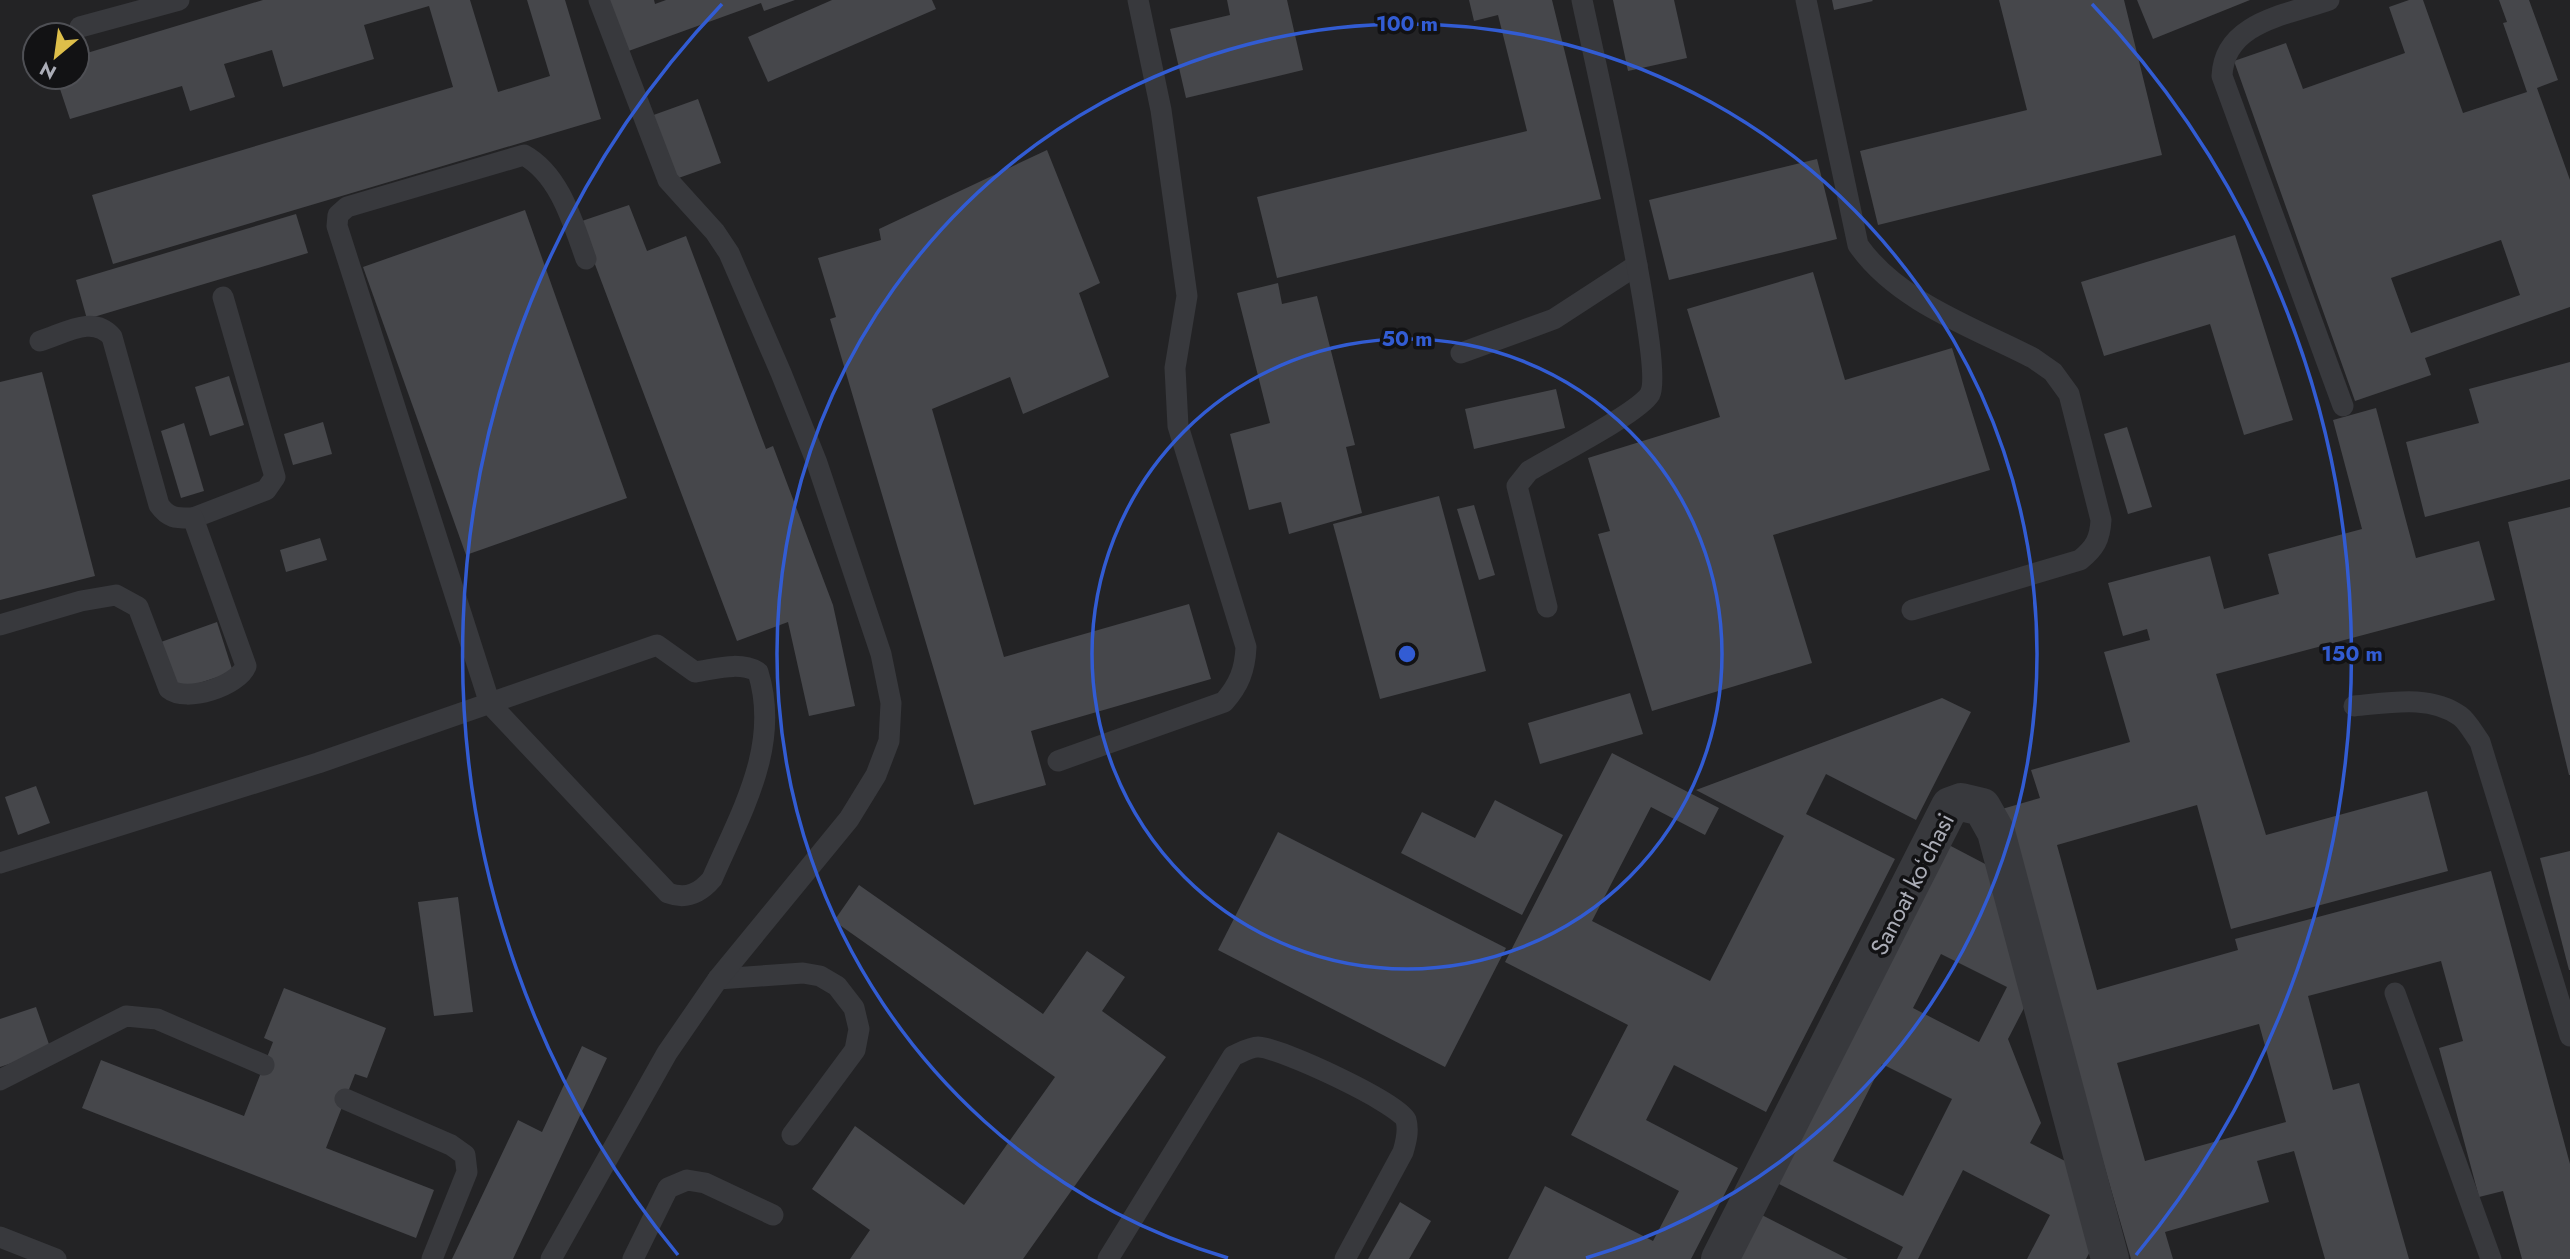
<svg xmlns="http://www.w3.org/2000/svg" width="2570" height="1259" font-family="Jost,sans-serif">
	<style>
		.built { fill: #232325; fill-rule: evenodd }
		.building { fill: #46474b; fill-rule: evenodd }
		.lines { fill: none; stroke-linecap: round; stroke-linejoin: round }
		.service { stroke: #38393d; stroke-width: 21 }
		.minor { stroke: #38393d; stroke-width: 38 }
		.ring { fill: none; stroke: #325cd3; stroke-width: 3.5 }
		.labels { text-anchor: middle; dominant-baseline: central; stroke-width: 7; stroke-linejoin: round; paint-order: stroke }
		.street-label { font-size: 24px; fill: #abadb7; stroke: #121214 }
		.centre { fill: #325cd3; stroke: #121214; stroke-width: 3.5 }
		.ring-label { font-size: 21px; text-anchor: middle; font-weight: bold; fill: #325cd3; stroke: #121214; stroke-width: 7; stroke-linejoin: round; paint-order: stroke }
	</style>
	<rect width="100%" height="100%" fill="#171719"/>
	<!-- built -->
	<path class="built" d="M0 0H2570V1259H0ZM35 35H77V77H35Z"/>
	<!-- building -->
	<g class="building">
		<path d="M263 0H470L498 92 550 76 527 0H565L601 119 113 264 92 195 453 87 429 6 364 25 374 59 283 87 272 50 224 64 235 97 190 111 182 86 70 119 56 77H77V56Z"/>
		<path d="M604 0H654L655 4 666 0H795L764 11 761 3 623 53Z"/>
		<path d="M832 0H932L936 9 768 82 748 37Z"/>
		<path d="M1227 0H1287L1303 70 1186 98 1170 29 1230 15Z"/>
		<path d="M1469 0H1552L1601 199 1277 278 1257 197 1527 131 1498 15 1474 21Z"/>
		<path d="M1613 0H1674L1687 58 1628 71Z"/>
		<path d="M1832 0H1872L1873 1 1834 10Z"/>
		<path d="M1999 0H2124L2162 155 1878 225 1860 151 2027 110Z"/>
		<path d="M2137 0H2250L2153 39Z"/>
		<path d="M2409 0H2423L2463 113 2527 92 2503 23 2507 22 2499 0H2529L2558 80 2537 88 2570 180V307L2425 358 2431 375 2355 401 2234 61 2286 43 2303 89 2405 53 2389 7ZM2501 240 2520 295 2411 333 2391 278Z"/>
		<path d="M698 99 721 163 670 181 648 117Z"/>
		<path d="M1047 150 1100 283 1079 293 1109 377 1023 414 1010 377 932 409 1004 657 1189 604 1211 679 1031 731 1046 785 974 805 830 319 836 317 818 258 881 240 879 229Z"/>
		<path d="M1817 159 1837 239 1669 280 1649 200Z"/>
		<path d="M629 205 647 251 686 236 766 449 773 446 833 605 855 706 809 716 788 622 737 641 579 222Z"/>
		<path d="M525 210 627 498 466 555 363 267Z"/>
		<path d="M296 214 308 253 87 319 76 280Z"/>
		<path d="M2235 235 2293 420 2244 435 2210 324 2104 356 2081 282Z"/>
		<path d="M1813 272 1845 380 1952 348 1990 470 1773 535 1812 663 1652 711 1598 534 1610 531 1588 458 1720 417 1687 309Z"/>
		<path d="M1278 283 1282 304 1317 296 1355 445 1346 447 1362 513 1289 534 1281 502 1249 510 1230 434 1270 423 1237 293Z"/>
		<path d="M2570 362V479L2425 517 2406 442 2479 423 2469 389Z"/>
		<path d="M42 372 95 576 0 600V382Z"/>
		<path d="M229 376 244 425 210 436 195 387Z"/>
		<path d="M1556 389 1565 428 1474 449 1465 409Z"/>
		<path d="M2376 408 2416 558 2479 541 2495 600 2216 674 2266 835 2427 791 2448 871 2231 929 2197 805 2057 845 2097 990 2238 950 2235 939 2491 871 2570 1164V1259H2522L2503 1191 2479 1197 2439 1048 2463 1041 2441 961 2308 996 2333 1090 2359 1083 2409 1259H2325L2294 1151 2257 1161 2269 1202 2165 1232 2173 1259H2131L2002 809 2040 798 2031 770 2130 742 2104 652 2150 640 2147 629 2123 636 2108 583 2210 556 2224 609 2279 594 2268 554 2362 529 2333 420ZM2259 1024 2286 1122 2145 1161 2117 1063Z"/>
		<path d="M323 422 332 454 293 465 284 434Z"/>
		<path d="M184 423 204 491 181 498 161 431Z"/>
		<path d="M2127 427 2152 507 2128 514 2104 434Z"/>
		<path d="M1439 496 1486 671 1380 699 1333 524Z"/>
		<path d="M1474 505 1495 575 1479 580 1457 509Z"/>
		<path d="M2570 507V775H2569L2508 522Z"/>
		<path d="M320 538 327 560 286 572 280 550Z"/>
		<path d="M217 622 233 672 178 690 161 642Z"/>
		<path d="M1630 693 1643 734 1540 764 1528 723Z"/>
		<path d="M1942 698 1971 712 1916 820 1826 774 1806 814 1895 859 1766 1112 1674 1065 1646 1120 1738 1168 1691 1259H1508L1545 1186 1653 1241 1679 1191 1571 1135 1628 1025 1505 962 1612 753 1719 808 1705 835 1651 807 1592 921 1710 981 1784 836 1696 790Z"/>
		<path d="M36 786 50 823 18 835 5 797Z"/>
		<path d="M1495 800 1563 835 1522 915 1401 853 1422 812 1475 838Z"/>
		<path d="M1278 832 1506 948 1445 1067 1218 950Z"/>
		<path d="M1947 844 1989 866 2024 1008 2008 1039 2041 1123 2030 1143 2069 1163 2094 1244 2086 1259H2027L2050 1215 1963 1170 1918 1259H1897L1903 1247 1775 1182ZM1941 954 2007 987 1979 1042 1913 1008ZM1882 1064 1952 1099 1903 1196 1833 1161Z"/>
		<path d="M2570 851V970H2569L2540 858Z"/>
		<path d="M859 885 1043 1014 1087 951 1125 977 1102 1011 1166 1057 1023 1259H850L870 1230 812 1189 855 1126 964 1205 1055 1077 834 921Z"/>
		<path d="M458 897 473 1012 434 1016 418 902Z"/>
		<path d="M284 988 386 1028 367 1078 355 1074 326 1148 434 1190 416 1238 82 1108 101 1060 244 1116 273 1042 264 1038Z"/>
		<path d="M36 1007 51 1050 0 1067V1019Z"/>
		<path d="M582 1046 607 1058 513 1259H452L518 1120 542 1132Z"/>
		<path d="M1400 1202 1431 1221 1409 1259H1368Z"/>
		<path d="M1750 1209 1848 1259H1725Z"/>
	</g>
	<g class="lines">
		<!-- service -->
		<g class="service">
			<path d="M1806 0 1858 245C1898 302 1973 327 2033 358L2053 372 2069 394 2101 520C2100 539 2095 548 2080 560L1912 610"/>
			<path d="M2329 0C2287 15 2224 22 2222 76L2343 406"/>
			<path d="M80 27 179 0"/>
			<path d="M1461 353 1554 319 1637 265"/>
			<path d="M193 518 266 490 275 477 223 297"/>
			<path d="M1547 607 1517 486 1529 471C1552 457 1639 413 1650 394 1665 366 1593 53 1582 0"/>
			<path d="M0 625 81 601 116 595 138 607 169 689C186 703 238 686 246 666L193 518C177 518 169 519 159 505L112 337C93 314 64 334 40 341"/>
			<path d="M2354 706C2388 703 2430 694 2460 716 2468 722 2474 734 2480 742L2570 1036"/>
			<path d="M1058 761 1224 702C1239 685 1245 670 1246 647L1178 426 1175 368 1187 296 1161 110 1138 0"/>
			<path d="M0 863 318 763 657 645 695 672C716 669 739 661 758 672 781 746 741 812 712 879 700 893 687 900 668 893L490 704 337 226 338 215 347 207 524 155C560 175 573 223 586 259"/>
			<path d="M718 979 803 973 820 976 837 986 854 1008 859 1029 855 1050 792 1135"/>
			<path d="M2395 993 2491 1259"/>
			<path d="M0 1080 126 1016 157 1019 264 1065"/>
			<path d="M345 1099 451 1145 465 1155 467 1172 432 1259"/>
			<path d="M0 1237 56 1259"/>
			<path d="M551 1259 667 1053 718 979 849 819 876 775 889 741 891 703 881 654 817 463 781 373 729 253 715 232 668 180 599 0"/>
			<path d="M633 1259 668 1188 687 1180 705 1183 773 1215"/>
			<path d="M1108 1259 1233 1056C1240 1053 1250 1047 1258 1047 1279 1047 1399 1103 1406 1120 1409 1131 1406 1142 1403 1152L1345 1259"/>
		</g>
		<!-- minor -->
		<path class="minor" d="M1720 1259 1950 806 1961 802 1982 807 1996 832 2110 1259"/>
	</g>
	<!-- distance rings -->
	<g class="ring">
		<circle cx="1407" cy="654" r="315"/>
		<path d="M1228 1258A630 630 0 1 1 1586 1258"/>
		<path d="M678 1255A945 945 0 0 1 722 4M2092 4A945 945 0 0 1 2136 1255"/>
	</g>
	<g class="labels">
		<!-- street labels -->
		<g class="street-label">
			<text transform="translate(1912 884) rotate(-63)">Sanoat koʻchasi</text>
		</g>
	</g>
	<circle cx="1407" cy="654" r="10" class="centre"/>
	<g class="ring-label">
		<text x="1407" y="31">100 m</text>
		<text x="1407" y="346">50 m</text>
		<text x="2352" y="661">150 m</text>
	</g>
	<!-- north arrow -->
	<g transform="translate(56 56) rotate(209)"><circle r="33" fill="#121214" stroke="#4f5055" stroke-width="2"/>
	<path d="M0-5L12 26L0 18L-12 26Z" fill="#debf4a"/>
	<text y="-10" font-size="19" font-weight="bold" text-anchor="middle" fill="#abadb7">N</text>
	</g>
</svg>
